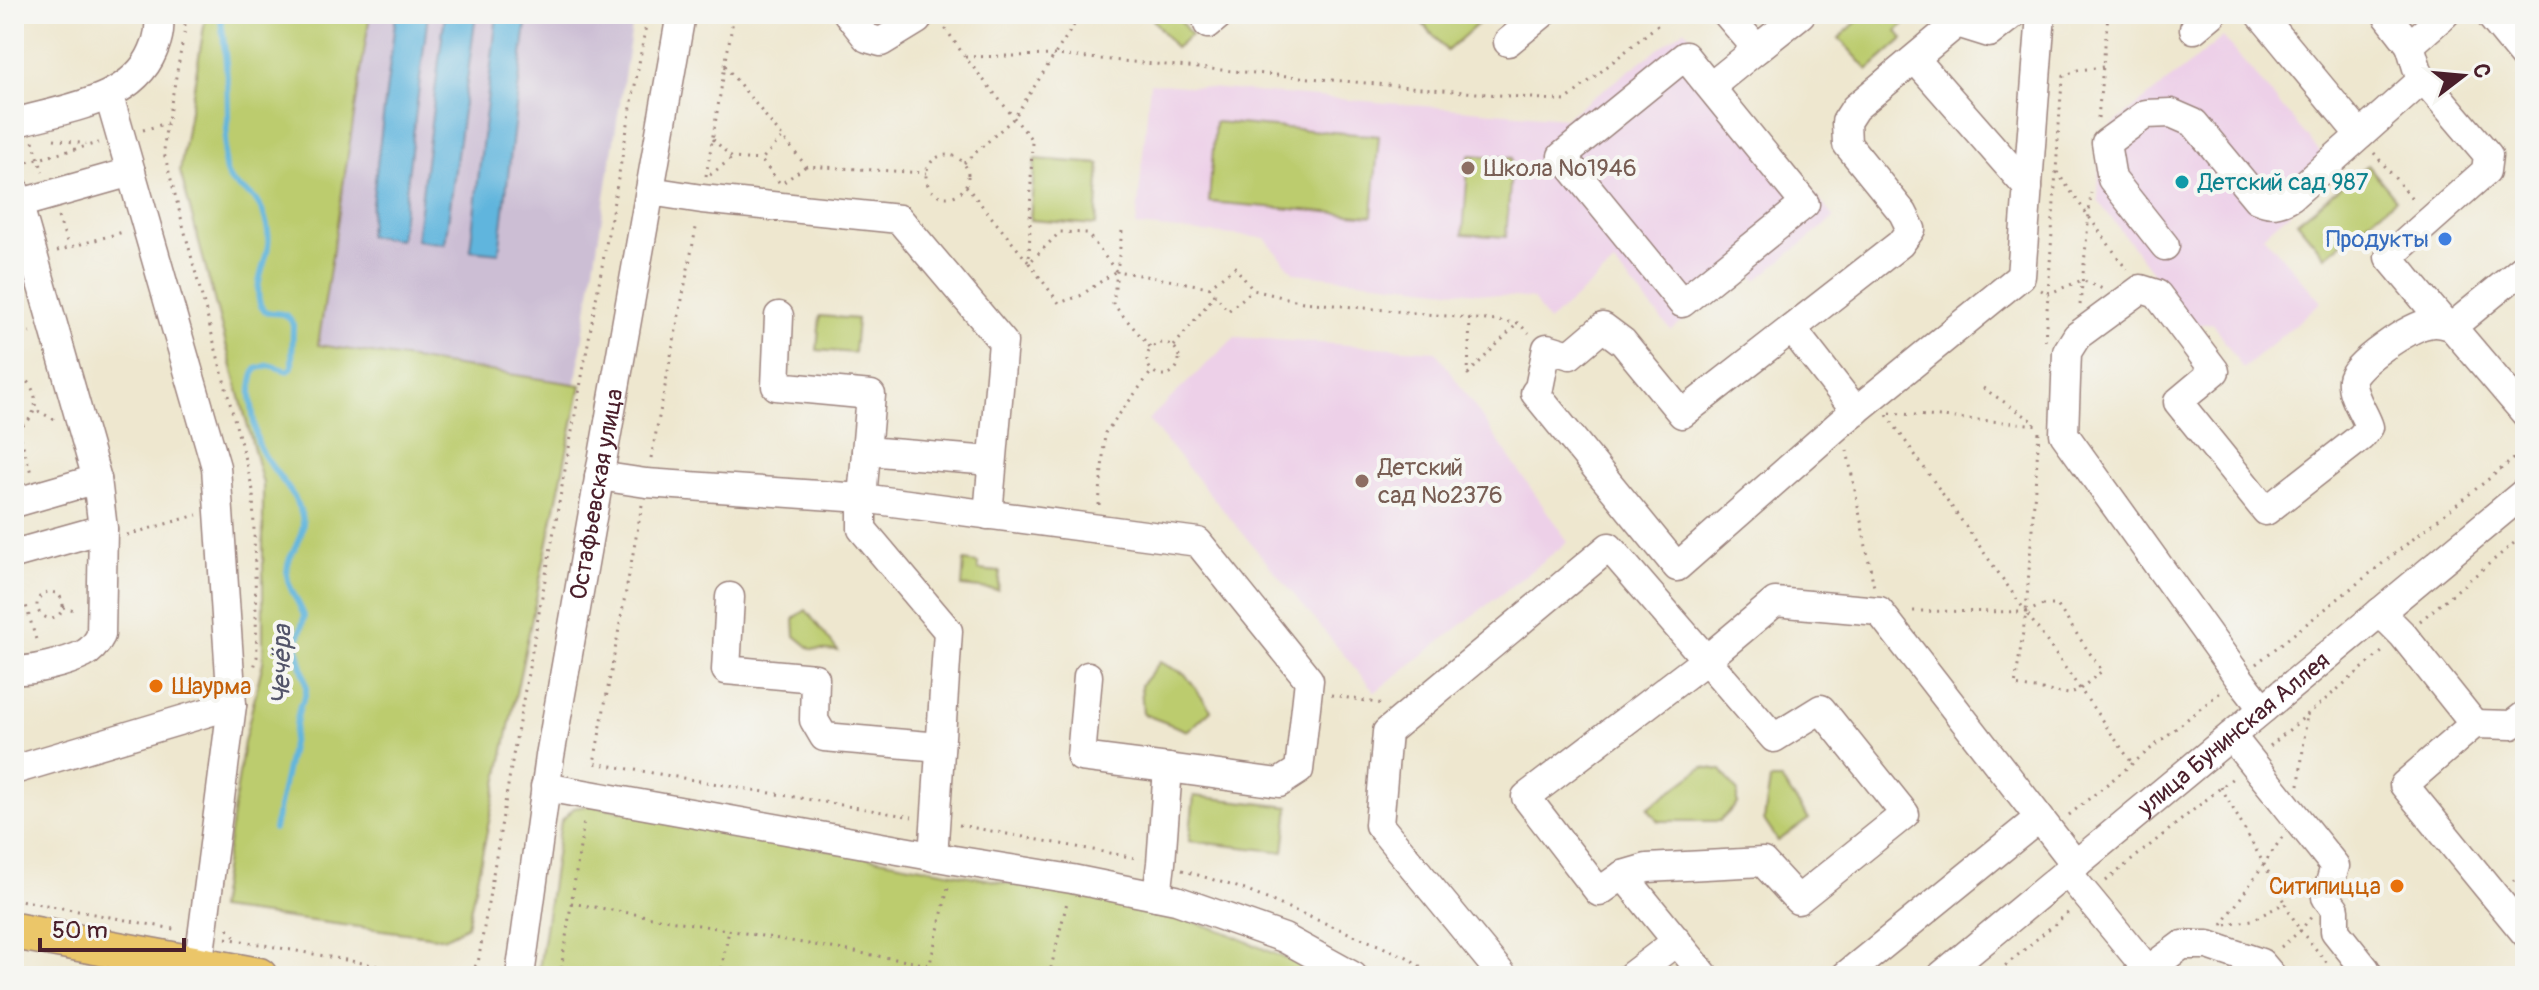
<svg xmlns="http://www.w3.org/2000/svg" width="2539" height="990" font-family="Pangolin,sans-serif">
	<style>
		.built { fill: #edd0e8 }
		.industrial { fill: #ccbed4 }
		.green { fill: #bccc6e; stroke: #83764c; stroke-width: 2 }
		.water { fill: #61b5dd; stroke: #566a84; stroke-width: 2 }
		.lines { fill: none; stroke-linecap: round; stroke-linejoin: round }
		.stream { stroke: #61b5dd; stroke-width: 6 }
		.minor-casing { stroke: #9c837d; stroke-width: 31 }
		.major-casing { stroke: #9c837d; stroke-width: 39 }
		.path { stroke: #9c837d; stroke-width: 3; stroke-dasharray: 2 6; stroke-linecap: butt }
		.minor { stroke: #fff; stroke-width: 28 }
		.major { stroke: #ebc669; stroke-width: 36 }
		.education-dot { fill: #8d6e63; stroke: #f6f6f2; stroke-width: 3 }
		.culture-dot { fill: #0f9aa8; stroke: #f6f6f2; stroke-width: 3 }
		.shop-dot { fill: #3f7fe0; stroke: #f6f6f2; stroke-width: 3 }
		.food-dot { fill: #e8710a; stroke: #f6f6f2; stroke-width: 3 }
		.labels { text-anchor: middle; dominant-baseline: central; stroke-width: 8; stroke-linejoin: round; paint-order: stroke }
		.education-label { font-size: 24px; fill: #785e54; stroke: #f6f6f2; text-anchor: start }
		.culture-label { font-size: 24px; fill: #0d838f; stroke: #f6f6f2; text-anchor: start }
		.shop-label { font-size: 24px; fill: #366cbe; stroke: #f6f6f2; text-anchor: end }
		.street-label { font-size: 24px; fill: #4a1f2b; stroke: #f6f6f2 }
		.food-label { font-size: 24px; fill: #c56008; stroke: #f6f6f2; text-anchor: start }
		.water-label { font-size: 26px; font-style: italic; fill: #525469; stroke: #f6f6f2 }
	</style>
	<rect width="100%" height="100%" fill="#f6f6f2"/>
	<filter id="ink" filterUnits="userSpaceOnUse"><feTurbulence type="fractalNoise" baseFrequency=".0125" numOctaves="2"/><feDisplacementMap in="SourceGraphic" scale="16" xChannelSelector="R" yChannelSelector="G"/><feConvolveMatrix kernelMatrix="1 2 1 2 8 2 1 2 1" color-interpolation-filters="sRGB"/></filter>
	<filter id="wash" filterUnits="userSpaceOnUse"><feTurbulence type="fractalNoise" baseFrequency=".006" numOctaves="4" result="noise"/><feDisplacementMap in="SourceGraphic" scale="32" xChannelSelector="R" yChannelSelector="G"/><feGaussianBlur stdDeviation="1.8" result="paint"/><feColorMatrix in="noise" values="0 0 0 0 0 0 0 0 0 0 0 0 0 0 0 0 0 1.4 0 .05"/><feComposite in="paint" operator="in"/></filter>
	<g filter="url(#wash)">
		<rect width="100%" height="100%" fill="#eee7cf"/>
		<!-- built -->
		<g class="built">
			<path d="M1685 29 1834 218 1757 280 1747 270 1671 330 1614 264 1548 322 1533 299 1294 273 1265 238 1136 226 1150 83 1565 118Z"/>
			<path d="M2223 37 2337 172 2263 235 2321 302 2243 369 2212 323 2193 325 2098 201 2100 135Z"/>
			<path d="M1235 337 1436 351 1568 542 1375 692 1148 420Z"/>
		</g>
		<!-- industrial -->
		<path class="industrial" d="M370 14H634L575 387 317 345Z"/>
		<!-- green -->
		<g class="green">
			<path d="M206 14H370L318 345 581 385 467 926 444 938 218 909 244 742 263 662V484L180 171Z"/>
			<path d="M1156 14H1183L1178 18 1191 35 1175 48 1152 18Z"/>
			<path d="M1434 14H1489L1447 51 1423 24Z"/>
			<path d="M1865 14H1915L1897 31 1903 39 1868 70 1839 38Z"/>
			<path d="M1215 122 1379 136 1372 216 1209 202Z"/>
			<path d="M1469 155 1512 158 1506 237 1463 234Z"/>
			<path d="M1035 159 1100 164 1096 225 1030 220Z"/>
			<path d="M2368 165 2396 199 2325 256 2297 222Z"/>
			<path d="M820 316 857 319 854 353 817 350Z"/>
			<path d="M964 561 978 563V570L1000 572 998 590 962 586Z"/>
			<path d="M806 610 838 651 811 649 795 636 794 618Z"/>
			<path d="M1160 662 1185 674 1211 710 1188 731 1143 714 1141 685Z"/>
			<path d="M1703 767 1721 770 1737 791V804L1720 821H1658L1648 808Z"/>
			<path d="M1770 780H1781L1809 819 1778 841 1764 820Z"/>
			<path d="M1194 796 1289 807 1284 852 1189 841Z"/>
			<path d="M591 805 1167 913 1225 932 1326 976H538L561 821 574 808Z"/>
		</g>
		<!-- water -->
		<g class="water">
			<path d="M396 14H428L400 240 368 236Z"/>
			<path d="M445 14H476L445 244 416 240Z"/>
			<path d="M497 14H527L499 253 470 250Z"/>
		</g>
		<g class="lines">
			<!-- stream -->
			<path class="stream" d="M220 14C226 49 228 83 228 119 227 134 222 153 225 168 228 183 238 186 249 194 261 202 266 218 268 232 272 256 252 281 260 304 267 322 286 304 293 325L292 367 288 371 269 365 256 369C250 381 250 393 252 406 254 420 254 435 260 448 271 471 301 495 303 523 303 535 295 547 290 558 280 582 298 597 304 616 303 625 299 633 298 642 295 662 316 687 300 705L274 829"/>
		</g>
	</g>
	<g filter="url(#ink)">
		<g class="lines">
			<!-- minor casing -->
			<g class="minor-casing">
				<g id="minor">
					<path d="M848 14 867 38 881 42 917 20 919 14"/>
					<path d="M1727 14 1757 49 1801 14"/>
					<path d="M2013 14 1989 33 1957 23 1855 108 1846 122 1847 144 1903 213 1911 229 1900 244 1682 414 1623 342 1603 327 1570 355 1547 348 1539 388 1535 393 1677 567 1842 422 2021 276 2041 14"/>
					<path d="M2260 14 2360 135"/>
					<path d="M2386 14 2410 45"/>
					<path d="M2489 14 2525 58"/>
					<path d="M1208 24 1220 14"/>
					<path d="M2194 29 2212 14"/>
					<path d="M1508 42 1542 14"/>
					<path d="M1915 59 2028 188"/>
					<path d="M2421 81 2431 88 2488 155 2486 171 2389 257 2445 324"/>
					<path d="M1710 87 1805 204 1682 303 1562 156 1685 56 1710 87 1757 49"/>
					<path d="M14 123C62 109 132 102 153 51 158 40 161 26 158 14"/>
					<path d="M131 172 216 467 232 705 197 976"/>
					<path d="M14 188 97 479 103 529 14 554"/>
					<path d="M650 191 702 199 899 219 1003 342 988 515"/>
					<path d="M14 205 131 172 109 96"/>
					<path d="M2165 246 2112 179 2106 143 2146 114 2171 113 2194 123 2257 199C2271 205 2279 204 2292 196L2421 81 2410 45 2445 14"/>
					<path d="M2525 267 2452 327 2525 413"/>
					<path d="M779 316 776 386 871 395 862 498V529L948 631 933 857"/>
					<path d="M1792 329 1856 411"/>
					<path d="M866 451 979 460"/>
					<path d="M599 476 646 483 862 498 1198 542 1309 680 1299 770 1279 783 1168 768 1161 863 1157 896"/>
					<path d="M14 503 97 479"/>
					<path d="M730 597 726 670 815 678 814 720 824 737 940 747"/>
					<path d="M2380 612 2403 635 2474 724"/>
					<path d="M14 670C30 672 68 662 84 654 92 650 97 643 101 635L103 529"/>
					<path d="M1088 676 1081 757 1168 768"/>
					<path d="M2263 709 2239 678 2064 434 2067 352 2077 336 2141 289 2157 294 2215 371 2178 402 2266 511 2361 437 2369 427C2365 413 2350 395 2352 379 2354 364 2411 326 2427 324 2434 322 2444 324 2452 327"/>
					<path d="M2525 715 2512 725 2474 724 2404 785 2525 933"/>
					<path d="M2231 736 2335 866 2326 897 2335 909V931L2366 970"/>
					<path d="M14 770 232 705"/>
					<path d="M545 787 954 860 1072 879 1176 900 1284 938 1353 976"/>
					<path d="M2067 872 2148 970 2142 976"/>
					<path d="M2148 970 2182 945H2208L2261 963 2272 976"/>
					<path id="s1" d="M520 976 550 756 681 14"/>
					<path d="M1503 976 1379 825 1387 732 1609 547 1774 738 1821 709 1905 814 1798 900 1763 862 1647 868 1623 875"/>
					<path d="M1631 976 1677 941"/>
					<path d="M1705 976 1623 875 1599 892 1526 797 1707 659 1775 602 1879 611 2076 865"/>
					<path d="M1845 976 2039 818"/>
					<path id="s2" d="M1941 976 2525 492"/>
				</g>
			</g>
			<!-- major casing -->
			<g class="major-casing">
				<path id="major" d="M14 931 259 976"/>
			</g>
			<!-- path -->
			<g class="path">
				<path d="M941 22 965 57 1032 140 1029 263 1059 303 1080 296 1116 271"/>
				<path d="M184 34 186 14"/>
				<path d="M182 45 165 135 164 153 253 490 257 657 254 668"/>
				<path d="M965 57 1055 55 1565 101 1671 14"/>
				<path d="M725 66 806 166 926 173"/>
				<path d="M2098 118 2108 14"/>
				<path d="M143 130 167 123"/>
				<path d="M54 139 86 144"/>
				<path d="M713 139 732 158 761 160"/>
				<path d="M33 141 43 172"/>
				<path d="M2374 153 2415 202"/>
				<circle cx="947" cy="176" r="21"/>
				<path d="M964 163 1014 118 1081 14"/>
				<path d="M20 164 98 143"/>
				<path d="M2057 172 2127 270"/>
				<path d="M710 175 732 158"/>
				<path d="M706 176 734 14"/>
				<path d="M779 182 761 160 783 137"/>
				<path d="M784 182 806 166"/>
				<path d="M966 186 1029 263 1060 232 1087 233 1116 271 1209 287 1235 267 1253 290 1303 302 1518 323 1529 333"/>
				<path d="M58 217 69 247"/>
				<path d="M1122 231 1113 304 1151 348"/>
				<path d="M57 251 123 232"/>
				<path d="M1209 287 1228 311 1253 290"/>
				<path d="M2041 290 2048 294 2082 280 2103 289"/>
				<path d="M14 303 19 292"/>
				<path d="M2080 305 2091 193"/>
				<path d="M1470 318 1468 374 1518 323"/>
				<path d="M14 336 30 332"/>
				<path d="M2045 341 2061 94 2064 76 2078 70 2103 67"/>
				<circle cx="1163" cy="359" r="16"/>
				<path d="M1174 346 1215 295"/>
				<path d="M14 373C42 384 43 419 14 430"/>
				<path d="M1983 388 2036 423"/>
				<path d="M38 411 55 420"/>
				<path d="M1890 413 2041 425"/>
				<path d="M14 415 31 473"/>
				<path d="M1887 415 2026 612 1910 611"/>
				<path d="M2039 432 2026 612 2132 763"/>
				<path d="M1847 450 1874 587"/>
				<path d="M651 458 697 223"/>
				<path d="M642 505 594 763 912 817"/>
				<path d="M1099 505 1105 433 1152 371"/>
				<path d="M127 535 197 515"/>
				<circle cx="50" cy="605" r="13"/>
				<path d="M14 605 25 602 37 643"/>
				<path d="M2043 605H2057L2102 671 2080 689 2069 694 2015 686 2026 612Z"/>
				<path d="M63 607 78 611"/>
				<path d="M2420 621 2525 534"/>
				<path d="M2256 664 2525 450"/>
				<path d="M1331 695 1383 704"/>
				<path d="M2270 746 2383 651"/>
				<path d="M2299 785 2307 713"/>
				<path d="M2221 787 2285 902"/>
				<path d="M2069 815 2222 691"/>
				<path d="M959 825 1136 858"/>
				<path d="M1182 870 1240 888 1407 957 1434 976"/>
				<path d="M2106 881 2234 777"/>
				<path d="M2513 881 2525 870"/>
				<path d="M14 899 179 930"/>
				<path d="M571 903 930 965"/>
				<path d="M2222 925 2283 836"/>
				<path d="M2226 925 2252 920 2285 903 2300 931"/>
				<path d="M228 929 237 940"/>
				<path d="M2300 930 2328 964"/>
				<path d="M226 938 433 976"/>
				<path d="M2281 947 2300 931 2312 916"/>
				<path d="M14 969 58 976"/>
				<path d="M462 976 472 970 478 963 514 750 648 14"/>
				<path d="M560 976 584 821"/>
				<path d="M720 976 729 930"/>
				<path d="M927 976 949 884"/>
				<path d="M1049 976 1067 902"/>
				<path d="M1993 976 2070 911"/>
			</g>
			<!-- minor -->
			<use href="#minor" class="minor"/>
			<!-- major -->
			<use href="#major" class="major"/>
		</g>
	</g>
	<!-- markers -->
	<g class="education-dot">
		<circle cx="1468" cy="168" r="8"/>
		<circle cx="1362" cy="481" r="8"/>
	</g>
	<circle class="culture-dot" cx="2182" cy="182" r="8"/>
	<circle class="shop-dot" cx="2445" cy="239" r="8"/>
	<g class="food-dot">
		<circle cx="156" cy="686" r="8"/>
		<circle cx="2397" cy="886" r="8"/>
	</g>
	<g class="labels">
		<!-- education labels -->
		<g class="education-label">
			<text x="1484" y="168">Школа №1946</text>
			<text x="1378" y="467">Детский<tspan x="1378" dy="28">сад №2376</tspan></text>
		</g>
		<!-- culture labels -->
		<g class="culture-label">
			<text x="2198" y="182">Детский сад 987</text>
		</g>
		<!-- shop labels -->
		<g class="shop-label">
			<text x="2429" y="239">Продукты</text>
		</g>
		<!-- street labels -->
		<g class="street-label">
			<text stroke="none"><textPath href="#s1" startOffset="488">Остафьевская улица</textPath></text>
			<text stroke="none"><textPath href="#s2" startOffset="380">улица Бунинская Аллея</textPath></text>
		</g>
		<!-- food labels -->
		<g class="food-label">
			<text x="172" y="686">Шаурма</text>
			<text x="2381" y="886" text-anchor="end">Ситипицца</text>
		</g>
		<!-- water labels -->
		<g class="water-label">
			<text transform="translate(282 665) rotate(-89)">Чечёра</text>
		</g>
	</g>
	<!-- margin -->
	<rect width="2539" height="990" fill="none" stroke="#f6f6f2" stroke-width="48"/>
	<!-- north arrow -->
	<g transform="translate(2463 76) rotate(74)" stroke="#f6f6f2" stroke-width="6" paint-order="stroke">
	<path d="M0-6L14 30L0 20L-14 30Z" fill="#4a1f2b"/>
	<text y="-12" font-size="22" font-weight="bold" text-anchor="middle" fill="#4a1f2b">С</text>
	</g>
	<!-- scale -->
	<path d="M40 938v12h144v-12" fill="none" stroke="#4a1f2b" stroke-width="4"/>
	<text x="52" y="938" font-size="24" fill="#4a1f2b" stroke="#f6f6f2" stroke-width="6" paint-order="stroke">50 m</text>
</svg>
